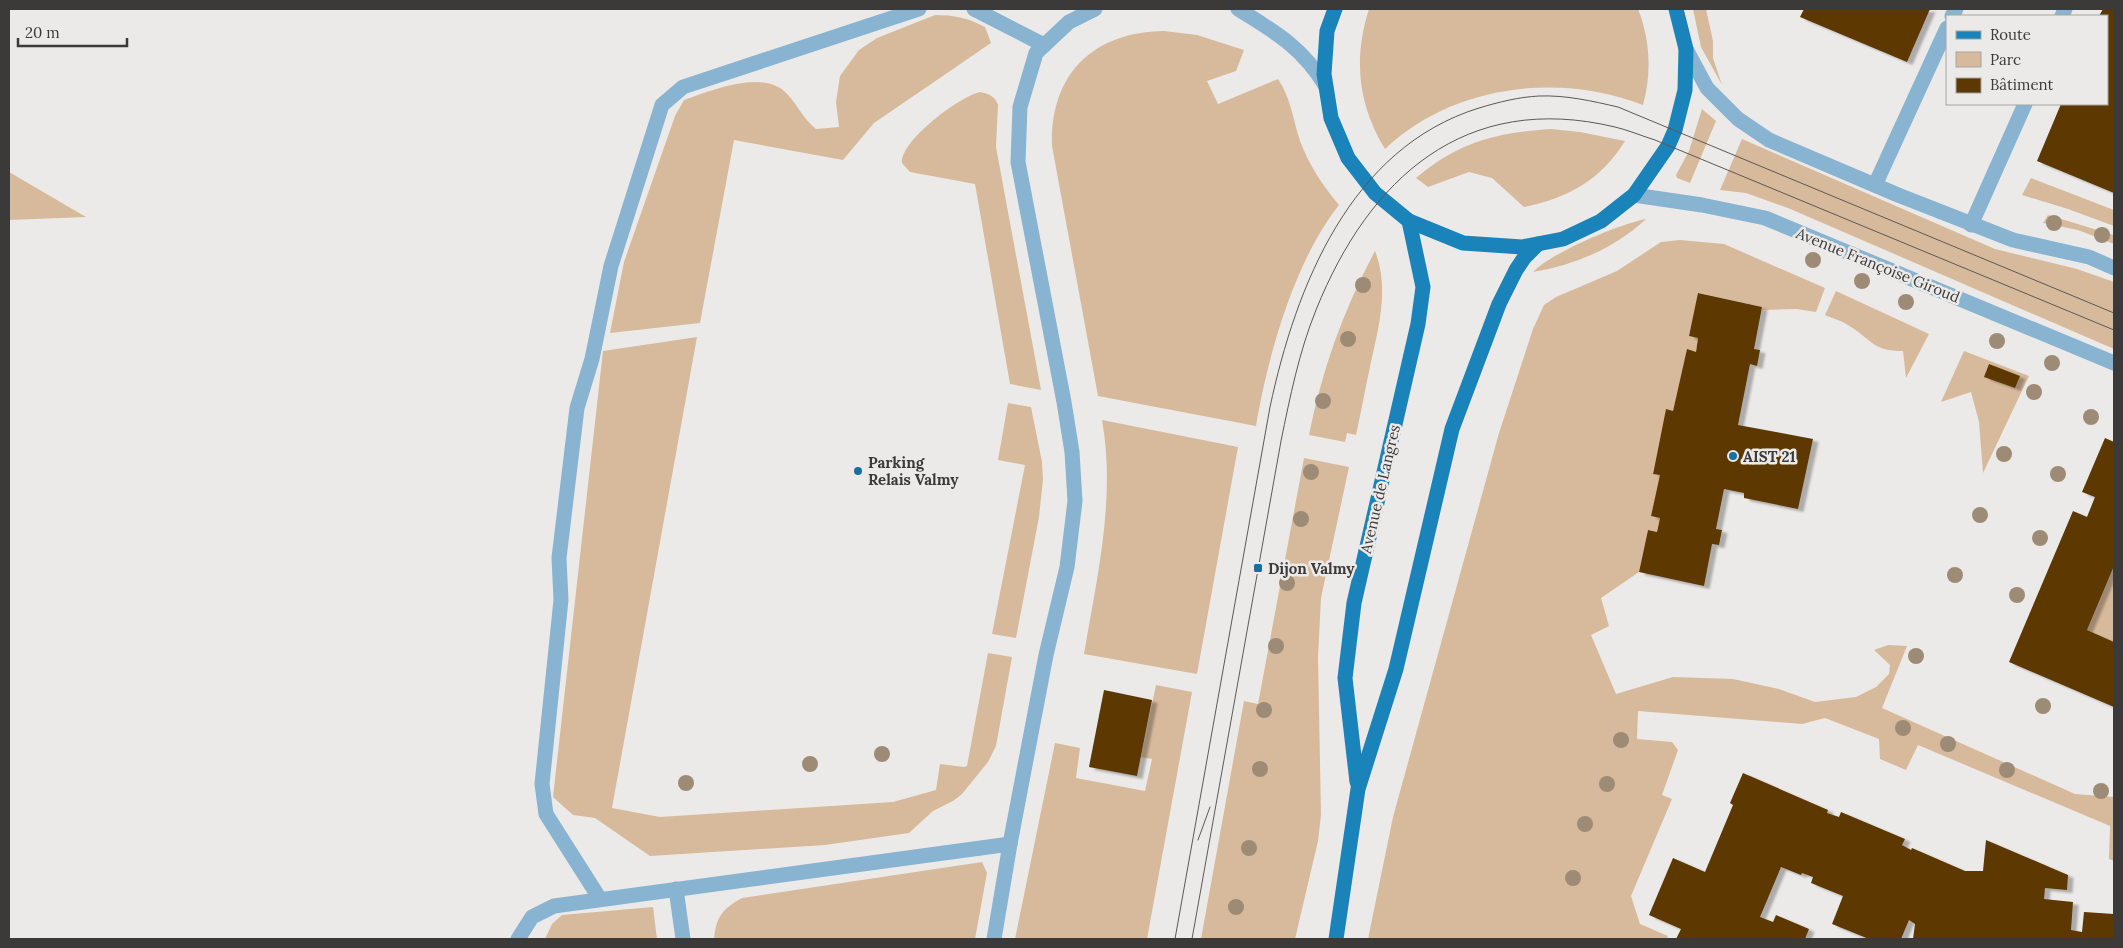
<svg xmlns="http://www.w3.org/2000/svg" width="2123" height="948" font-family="Lora,serif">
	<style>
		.green { fill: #d7ba9b }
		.building { fill: #5d3800; filter: url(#shadow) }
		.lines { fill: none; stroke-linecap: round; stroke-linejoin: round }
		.minor { stroke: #88b4d2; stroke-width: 15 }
		.major { stroke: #1983ba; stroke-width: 15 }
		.tram { stroke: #5a5957; stroke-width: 1 }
		.tree { fill: #9d8b75 }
		.poi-dot { fill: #16719f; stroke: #eceae8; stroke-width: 2 }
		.labels { text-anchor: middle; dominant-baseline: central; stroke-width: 5; stroke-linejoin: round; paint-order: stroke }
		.street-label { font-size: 15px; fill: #3b3a39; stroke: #eceae8 }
		.poi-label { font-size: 15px; font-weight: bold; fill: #3b3a39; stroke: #eceae8; text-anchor: start }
	</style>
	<defs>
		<filter id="shadow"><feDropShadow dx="5.5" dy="3" stdDeviation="1" flood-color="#0004"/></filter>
	</defs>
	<rect width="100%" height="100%" fill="#eceae8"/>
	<!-- green -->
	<g class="green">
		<path d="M1369 9H1638C1650 39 1652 73 1643 105 1559 72 1452 85 1385 149 1358 105 1353 59 1369 9Z"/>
		<path d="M1693 9H1706L1713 41V58L1722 85 1701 47Z"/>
		<path d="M935 15C955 15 968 18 985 27L991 43 874 123 843 160 734 140 700 323 610 333 624 262 675 116 684 100C710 91 760 70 784 91 795 100 802 118 816 129L839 127 836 102 840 76 859 50 877 38Z"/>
		<path d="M1164 31 1197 35 1244 50 1236 71 1207 81 1218 104 1278 79C1291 98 1293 120 1300 141 1309 165 1323 186 1339 205 1294 262 1268 355 1256 426L1098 396 1052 146C1050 74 1093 32 1164 31Z"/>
		<path d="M980 92C989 94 995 96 998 105L996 147 1041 390 1010 384 975 184 910 172 902 163C900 141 960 96 980 92Z"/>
		<path d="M1702 109 1716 121 1690 183 1677 178 1676 175 1689 151Z"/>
		<path d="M1551 129 1580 132 1625 141C1601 180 1568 198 1524 207L1492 178 1469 172 1428 187 1416 178C1459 142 1495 133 1551 129Z"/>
		<path d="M1742 139 1995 249 2077 269 2114 282V349L1788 208 1746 193 1720 190Z"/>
		<path d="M9 172 86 217 9 220Z"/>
		<path d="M2031 178 2114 210V226L2068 209 2022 195Z"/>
		<path d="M2048 215 2114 235V244L2078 230 2043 223Z"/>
		<path d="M1646 219C1615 248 1575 265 1533 272 1551 253 1619 224 1646 219Z"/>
		<path d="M1680 240 1724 244 1825 288 1816 312 1797 309 1762 310V307L1699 293 1689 336 1698 338 1696 352 1687 350 1673 411 1666 410 1653 473 1661 475 1651 516 1660 518 1657 532 1648 530 1639 572 1601 598 1609 626 1591 635 1616 694 1673 677 1733 679 1779 689 1815 702 1856 697 1876 687 1889 674 1890 665 1874 650 1888 645 1907 646 1882 708 2075 794 2114 797V861L2109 859 2110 826 1918 745 1906 770 1880 759 1879 739 1825 718 1802 724 1638 711 1637 739 1672 742 1678 750 1662 795 1672 799 1631 896 1640 924 1668 936 1667 939H1368L1393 817 1499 433 1533 329 1544 305 1556 297 1617 271 1661 242Z"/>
		<path d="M1375 251C1390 289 1378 329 1370 367 1365 390 1361 412 1356 435L1347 433 1345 442 1309 435C1322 369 1344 309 1375 251Z"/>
		<path d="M1836 291 1929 334 1906 378 1903 351C1873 351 1873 341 1851 327 1843 321 1834 319 1825 315Z"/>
		<path d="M697 337 612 808 660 817 893 802 936 790 940 764 964 767 967 766 988 653 1012 657 996 746 988 762 962 794 953 801 933 811 909 833 825 845 650 856 595 818 573 815 553 797 603 351Z"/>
		<path d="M1964 351 2029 376 1983 473 1979 422 1971 392 1941 402Z"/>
		<path d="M1008 403 1031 407 1042 462 1043 479 1039 517 1016 638 992 634 1025 465 998 460Z"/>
		<path d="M1102 420 1238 447 1197 674 1084 654C1097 577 1116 498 1102 420Z"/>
		<path d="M1304 458 1349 467 1321 598 1318 657 1321 815 1318 841 1295 939H1201L1244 701 1258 704Z"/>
		<path d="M2114 566V642L2087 630Z"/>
		<path d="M1156 685 1192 692 1147 939H1015L1055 743 1080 748 1076 778 1145 791 1152 759 1141 757Z"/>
		<path d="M982 862 987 873 975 939H714C716 917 722 909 742 898Z"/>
		<path d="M653 907 657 939H545L552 924 562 915Z"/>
	</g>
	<!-- building -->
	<g class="building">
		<path d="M1804 9H1930L1907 62 1800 17Z"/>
		<path d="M2103 9H2114V193L2037 161 2061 104H2107V16H2099Z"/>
		<path d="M1698 293 1762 307 1754 349 1760 350 1757 366 1750 364 1738 425 1813 439 1798 509 1744 498V493L1724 489 1716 529 1722 530 1719 545 1712 544 1704 586 1639 572 1648 530 1657 532 1660 518 1651 516 1660 475 1653 474 1666 409 1673 411 1687 349 1696 352 1698 338 1689 336Z"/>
		<path d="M1989 364 2020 376 2015 388 1984 377Z"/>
		<path d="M2105 438 2114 442V566L2087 630 2114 642V707L2009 662 2073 511 2087 517 2095 497 2082 492Z"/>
		<path d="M1104 690 1152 700 1137 776 1089 767Z"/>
		<path d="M1743 773 1828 810 1827 813 1839 817 1841 812 1905 839 1902 845 1911 850 1912 848 1965 871H1983L1986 840 2068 875 2067 890 2045 888 2044 899 2073 902 2071 930 2082 932 2084 912 2114 914V939H1913L1915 924 1909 920 1901 939H1869L1832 924 1843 896 1811 883 1813 877 1802 873 1801 875 1781 867 1760 917 1773 922 1776 915 1809 929 1805 939H1676L1681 929 1649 915 1673 858 1705 872 1733 805 1730 803Z"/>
	</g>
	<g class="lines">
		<!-- minor -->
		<g class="minor">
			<path d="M974 9 1044 45"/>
			<path d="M1238 9C1275 32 1302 47 1325 85"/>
			<path d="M1952 16 1956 9"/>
			<path d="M2062 16 2065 9"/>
			<path d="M1686 49 1707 88 1738 119 1769 140 1898 195 2013 240 2089 257 2114 268"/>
			<path d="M1875 185 1947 28"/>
			<path d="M1634 195 1702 205 1765 218 2114 363"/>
			<path d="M1971 225 2025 104"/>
			<path d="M676 889 683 939"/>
			<path d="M600 899 546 814 542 784 561 600 559 558 577 408 592 359 611 266 662 105 683 87 919 9"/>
			<path d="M518 939 532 917 554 906 1010 844"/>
			<path d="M994 939 1010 844 1046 655 1067 567 1075 501 1072 452 1064 402 1018 162 1020 107 1036 53 1069 22 1095 9"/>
		</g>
		<!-- major -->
		<g class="major">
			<path d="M1335 9 1327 31 1324 74 1331 118 1348 158 1375 193 1409 221 1463 243 1522 247 1563 239 1601 221 1634 195 1668 146 1675 130 1685 90 1686 49 1676 9"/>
			<path d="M1357 782 1345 678 1354 603 1418 324 1423 287 1409 221"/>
			<path d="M1336 939 1358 789 1396 669 1452 429 1499 304 1516 270 1524 258 1538 244"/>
		</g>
		<!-- tram -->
		<g class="tram">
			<path d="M1198 840 1210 807"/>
			<path d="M1175 939 1270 407C1296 286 1350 148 1479 108 1499 102 1519 97 1539 96 1566 95 1592 101 1618 107L2114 313"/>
			<path d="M1192 939 1281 441C1290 397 1299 352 1316 310 1369 178 1465 91 1615 127 1628 130 1642 136 1655 140L2114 330"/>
		</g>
	</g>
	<!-- trees -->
	<g class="tree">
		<circle cx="2054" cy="223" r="8"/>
		<circle cx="2102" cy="235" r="8"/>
		<circle cx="1813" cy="260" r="8"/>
		<circle cx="1862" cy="281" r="8"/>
		<circle cx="1363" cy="285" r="8"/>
		<circle cx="1906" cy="302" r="8"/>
		<circle cx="1348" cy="339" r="8"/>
		<circle cx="1997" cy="341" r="8"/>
		<circle cx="2052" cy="363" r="8"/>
		<circle cx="2034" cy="392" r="8"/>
		<circle cx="1323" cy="401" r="8"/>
		<circle cx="2091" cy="417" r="8"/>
		<circle cx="2004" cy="454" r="8"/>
		<circle cx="1311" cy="472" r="8"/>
		<circle cx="2058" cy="474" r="8"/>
		<circle cx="1980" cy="515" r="8"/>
		<circle cx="1301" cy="519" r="8"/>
		<circle cx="2040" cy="538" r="8"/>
		<circle cx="1955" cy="575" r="8"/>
		<circle cx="1287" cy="583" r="8"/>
		<circle cx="2017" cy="595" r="8"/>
		<circle cx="1276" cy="646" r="8"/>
		<circle cx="1916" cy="656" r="8"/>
		<circle cx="2043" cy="706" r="8"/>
		<circle cx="1264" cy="710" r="8"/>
		<circle cx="1903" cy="728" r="8"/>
		<circle cx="1621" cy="740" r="8"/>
		<circle cx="1948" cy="744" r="8"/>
		<circle cx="882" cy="754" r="8"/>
		<circle cx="810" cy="764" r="8"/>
		<circle cx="1260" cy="769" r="8"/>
		<circle cx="2007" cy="770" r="8"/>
		<circle cx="686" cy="783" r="8"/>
		<circle cx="1607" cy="784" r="8"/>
		<circle cx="2101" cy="791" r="8"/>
		<circle cx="1585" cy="824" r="8"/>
		<circle cx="1249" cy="848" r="8"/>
		<circle cx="1573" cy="878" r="8"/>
		<circle cx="1236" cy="907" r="8"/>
	</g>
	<!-- markers -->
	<g class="poi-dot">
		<circle cx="1733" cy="456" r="5"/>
		<circle cx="858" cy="471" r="5"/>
		<rect x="1253" y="563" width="10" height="10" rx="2.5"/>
	</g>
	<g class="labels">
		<!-- street labels -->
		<g class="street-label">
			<text transform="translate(1878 265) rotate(22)">Avenue Françoise Giroud</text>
			<text transform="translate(1380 489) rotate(-77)">Avenue de Langres</text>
		</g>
		<!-- poi labels -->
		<g class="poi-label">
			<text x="1743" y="456">AIST 21</text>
			<text x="868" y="462">Parking<tspan x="868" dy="17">Relais Valmy</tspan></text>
			<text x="1268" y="568">Dijon Valmy</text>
		</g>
	</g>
	<!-- border -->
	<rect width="2123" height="948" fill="none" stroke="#3b3a39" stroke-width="20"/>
	<!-- legend -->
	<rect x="1946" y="15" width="162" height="90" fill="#eceae8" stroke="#a5a4a2"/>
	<rect x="1956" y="31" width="25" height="8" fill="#1983ba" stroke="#a5a4a2"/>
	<text x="1990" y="40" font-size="15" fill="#3b3a39">Route</text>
	<rect x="1956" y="52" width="25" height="15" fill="#d7ba9b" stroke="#a5a4a2"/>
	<text x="1990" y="65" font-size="15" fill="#3b3a39">Parc</text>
	<rect x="1956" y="78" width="25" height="15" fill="#5d3800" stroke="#a5a4a2"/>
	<text x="1990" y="90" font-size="15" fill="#3b3a39">Bâtiment</text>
	<!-- scale -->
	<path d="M18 38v8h109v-8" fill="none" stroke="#3b3a39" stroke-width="2.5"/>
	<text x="25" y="38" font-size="15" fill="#3b3a39" stroke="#eceae8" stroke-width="4" paint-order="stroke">20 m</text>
</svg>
